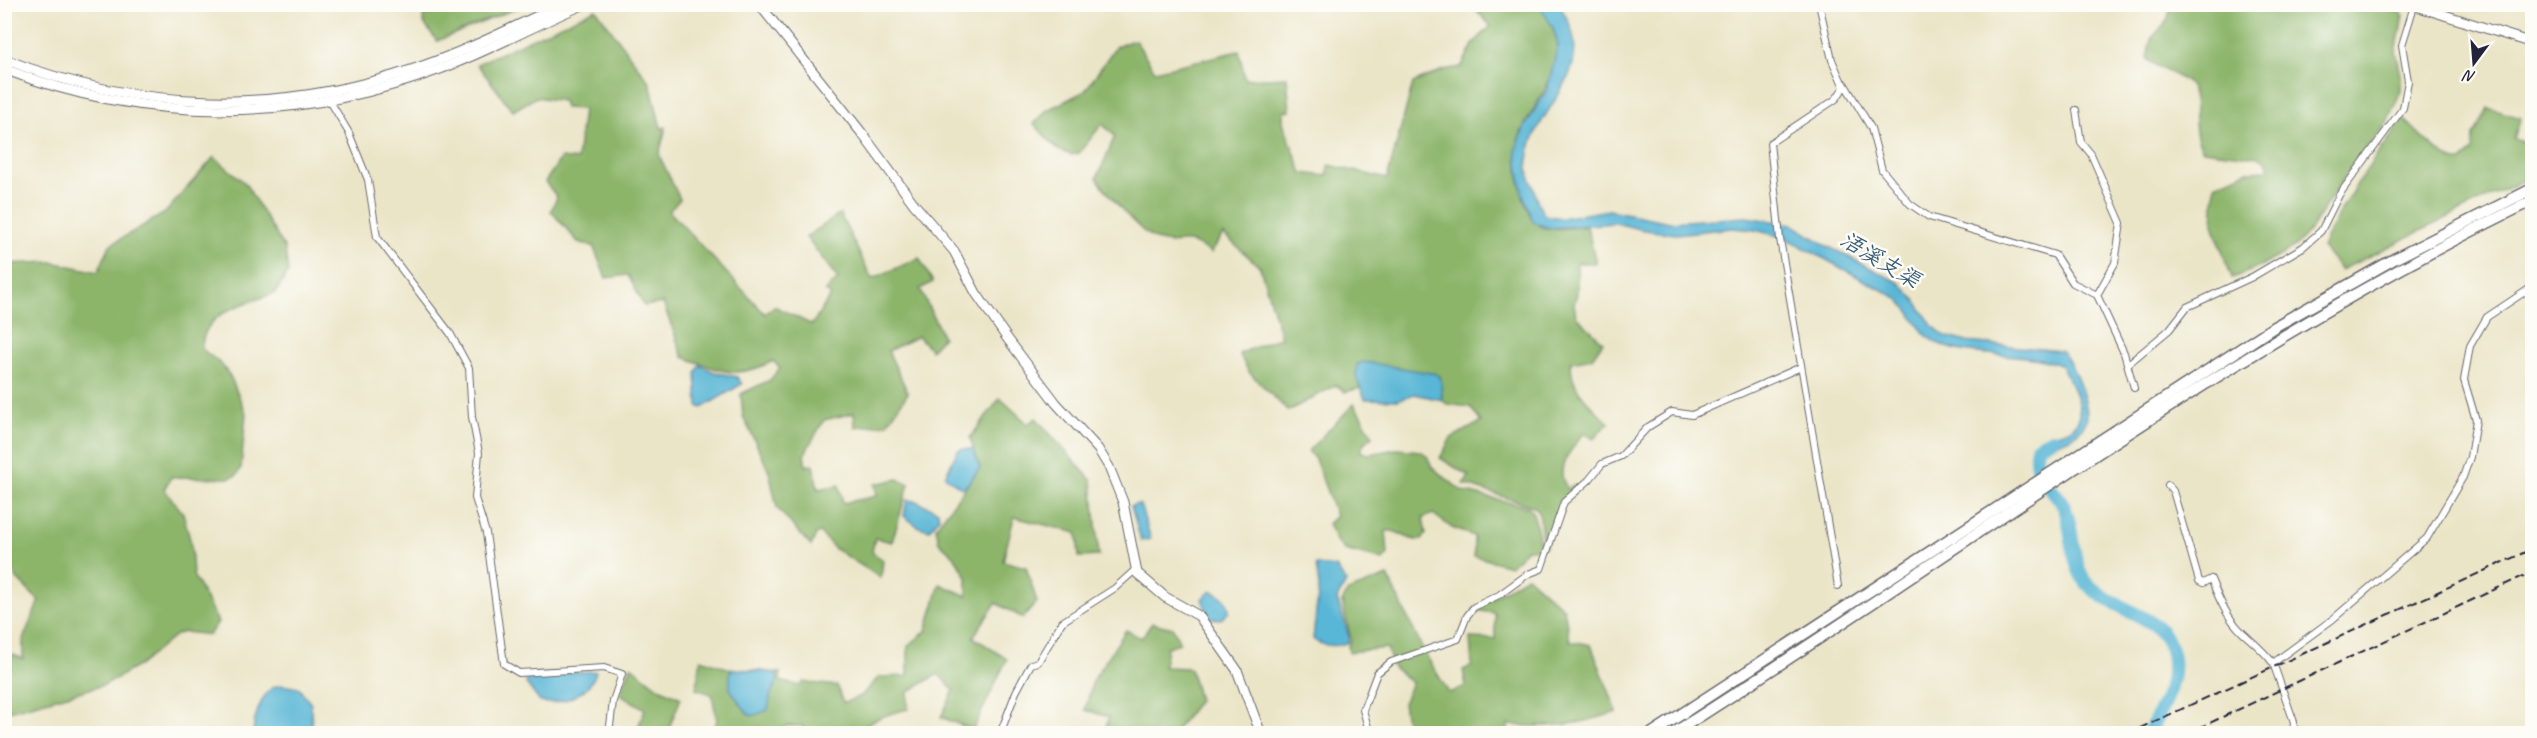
<svg xmlns="http://www.w3.org/2000/svg" width="2537" height="738" font-family="Caveat,'LXGW WenKai TC',sans-serif">
	<style>
		.forest { fill: #8cb56b; stroke: #576c53; stroke-width: 1.5 }
		.water { fill: #58b6d6; stroke: #3d6c88; stroke-width: 1.5 }
		.lines { fill: none; stroke-linecap: round; stroke-linejoin: round }
		.river { stroke: #58b6d6; stroke-width: 14 }
		.street-casing { stroke: #68666c; stroke-width: 8 }
		.secondary-casing { stroke: #68666c; stroke-width: 11 }
		.primary-casing { stroke: #68666c; stroke-width: 13 }
		.street { stroke: #fff; stroke-width: 6 }
		.secondary { stroke: #fff; stroke-width: 9 }
		.primary { stroke: #fff; stroke-width: 10 }
		.rail { stroke: #22223b; stroke-width: 2; stroke-dasharray: 9 4.5; stroke-linecap: butt }
		.labels { text-anchor: middle; dominant-baseline: central; stroke-width: 5; stroke-linejoin: round; paint-order: stroke }
		.water-label { font-size: 22px; font-style: italic; fill: #385d79; stroke: #fdfcf7 }
	</style>
	<rect width="100%" height="100%" fill="#fdfcf7"/>
	<filter id="ink" filterUnits="userSpaceOnUse"><feTurbulence type="fractalNoise" baseFrequency=".0167" numOctaves="2"/><feDisplacementMap in="SourceGraphic" scale="12" xChannelSelector="R" yChannelSelector="G"/><feConvolveMatrix kernelMatrix="1 2 1 2 8 2 1 2 1" color-interpolation-filters="sRGB"/></filter>
	<filter id="wash" filterUnits="userSpaceOnUse"><feTurbulence type="fractalNoise" baseFrequency=".008" numOctaves="4" result="noise"/><feDisplacementMap in="SourceGraphic" scale="24" xChannelSelector="R" yChannelSelector="G"/><feGaussianBlur stdDeviation="1.35" result="paint"/><feColorMatrix in="noise" values="0 0 0 0 0 0 0 0 0 0 0 0 0 0 0 0 0 1.4 0 .05"/><feComposite in="paint" operator="in"/></filter>
	<g filter="url(#wash)">
		<rect width="100%" height="100%" fill="#ebe5c8"/>
		<!-- forest -->
		<g class="forest">
			<path d="M424 5V4L524 5 437 41 423 22Z"/>
			<path d="M1471 5H1540C1547 17 1558 31 1557 46 1556 86 1531 105 1519 138 1513 156 1522 220 1542 227 1555 231 1573 227 1587 226L1596 263H1577V293L1574 304 1576 316 1603 342 1592 358 1571 362C1570 390 1591 405 1609 423L1593 438 1584 433C1571 451 1552 468 1568 489L1574 485 1576 490 1560 505 1545 547C1538 535 1544 518 1535 507L1464 484 1469 476 1440 458 1451 438 1481 422 1470 407 1447 404 1442 400 1440 376 1360 363 1356 377 1361 388 1345 392 1336 385 1288 411 1249 372 1239 354 1281 337 1260 267 1223 234 1211 253C1181 232 1182 248 1159 241 1141 235 1108 194 1097 178L1115 136 1102 124 1079 153 1071 155 1057 149 1034 124 1047 110 1085 91 1116 46 1135 40 1155 71 1239 51 1245 79 1287 77 1290 110 1283 111V122L1302 173 1327 176 1329 165 1387 179 1413 83 1443 70 1461 67 1474 43 1491 26Z"/>
			<path d="M2171 5H2375L2400 12 2403 16 2396 52 2401 75V90L2387 123 2351 167 2310 230 2295 247 2262 266 2232 278 2213 225 2215 185 2247 171 2269 170 2266 160 2259 157 2203 150C2189 128 2199 109 2192 91 2186 74 2158 72 2147 58L2151 39 2167 21Z"/>
			<path d="M596 9 650 83 661 128 666 127 659 155 680 199 669 211 765 314 774 306 812 325 831 295 825 291 838 279 806 237 840 214 872 279 919 258 933 282 920 289 943 337 931 350 918 336 888 351 908 393 887 424 855 427 854 413 824 420 804 455 806 466 813 464 818 489 839 485 843 503 877 496 875 484 898 479 909 484 892 542 875 538 872 552 883 560 881 578 835 549 820 533 816 534 811 546 777 508 769 471 743 416 741 394 770 380 780 368 773 361C734 381 721 370 683 357L663 303 644 306 628 275 606 278 593 246 578 242 551 211 557 197 545 182 561 158 577 160 583 109 565 108 563 101 536 97 513 111 477 64Z"/>
			<path d="M2488 108 2521 118 2514 139 2532 145V176L2341 270 2322 247C2343 200 2373 160 2404 119 2416 131 2445 162 2462 162L2473 150 2474 135Z"/>
			<path d="M214 157 245 183 285 249 288 273 275 293C247 304 202 310 202 349L221 364 230 376 246 413 241 468 237 475 229 478 171 477 164 489 183 513 191 543 193 575 218 622 209 635 185 632 177 634 140 665 104 685 5 712V651L23 659V639L39 601 15 577 8 546 5 544V264L52 262 98 272 110 245 165 213Z"/>
			<path d="M1000 398 1028 424 1036 418 1092 481 1099 556 1079 557 1077 533 1014 517 1003 561 1026 567 1037 602 1023 618 996 603 973 637 1007 659 973 730 941 717 954 690 938 674 908 692V709C891 713 868 720 856 733H803V726H786L777 733H711L717 721 712 694 696 689 701 659 727 668 781 673 780 681 801 686 803 682 837 686 843 703 861 696 879 677 908 676V646L926 631 940 584 967 596V577L954 556 939 542 936 527 980 468 970 438Z"/>
			<path d="M1354 404 1373 436 1363 444 1361 452 1369 454 1396 449 1421 451 1427 456 1432 467 1462 491 1528 507C1538 515 1536 536 1542 548L1527 549 1510 566 1474 556V536L1452 528 1433 514 1423 518 1426 534 1422 540C1407 542 1399 529 1386 531L1388 554 1383 560 1345 550 1337 542 1328 524 1336 516 1315 459 1308 451Z"/>
			<path d="M1388 576 1424 652 1449 693 1466 686 1463 670 1472 666 1470 638 1495 639V613L1473 610 1527 576 1564 609 1570 641 1591 645 1617 712C1573 726 1555 728 1508 725V732L1501 733H1422V727L1407 728 1403 703 1412 683 1393 667 1387 648 1349 652 1348 646 1351 640 1342 602 1348 591Z"/>
			<path d="M1152 623 1173 628 1180 643 1167 647 1164 667 1190 668 1199 700 1174 733H1104L1109 717 1085 710 1093 680 1126 630 1141 638Z"/>
			<path d="M631 666 659 688 681 698 669 728 680 733H636L645 709 620 694Z"/>
		</g>
		<!-- water -->
		<g class="water">
			<path d="M1540 5H1559C1607 75 1530 105 1528 163 1527 172 1531 181 1534 190 1537 198 1538 208 1545 215L1561 218 1609 210 1670 222 1746 217 1792 224 1827 246 1900 283 1913 297 1932 325 1945 336 1967 342 2061 351C2072 361 2091 407 2086 421 2083 432 2066 441 2056 443 2048 445 2041 448 2034 447 2040 437 2052 435 2063 432 2096 423 2070 383 2062 366 2023 349 1964 361 1932 340 1917 330 1912 310 1897 298L1786 238 1755 230 1732 228 1676 234 1644 230 1615 223 1549 228 1533 222 1522 192 1516 150 1525 126 1547 90 1558 45 1553 28Z"/>
			<path d="M1364 362 1437 374 1441 379 1442 400 1414 394 1398 400 1365 399 1356 377 1357 364Z"/>
			<path d="M700 365 714 372 737 377 742 384 702 408 698 406 696 374Z"/>
			<path d="M961 449H973L980 468 965 487H960L945 476 958 450Z"/>
			<path d="M907 500 916 501 938 511 939 518 929 530 919 527 904 516Z"/>
			<path d="M1138 504 1140 505 1151 539 1141 541 1131 506Z"/>
			<path d="M1316 565 1336 567 1346 582 1337 599 1349 636 1348 642C1339 648 1320 646 1313 639L1319 586Z"/>
			<path d="M1211 591C1221 595 1229 600 1229 612L1221 619 1209 618 1202 599Z"/>
			<path d="M736 669 777 673V683L771 693 768 710 753 716 747 713 730 689V671Z"/>
			<path d="M596 671C591 693 561 706 540 702L526 683 528 675Z"/>
			<path d="M282 685 299 688 311 704 312 733H253C254 717 263 685 282 685Z"/>
		</g>
		<g class="lines">
			<!-- river -->
			<path class="river" d="M2052 439 2037 447C2031 480 2053 483 2064 507 2073 527 2071 551 2079 570 2090 599 2134 609 2156 626 2190 660 2167 698 2148 734"/>
		</g>
	</g>
	<g filter="url(#ink)">
		<g class="lines">
			<!-- street casing -->
			<g class="street-casing">
				<g id="street">
					<path d="M1819 4 1832 60 1844 87 1836 99 1770 143 1780 239 1838 586"/>
					<path d="M1844 83 1871 128 1882 170 1910 204 1929 217 2055 255 2073 283 2097 295"/>
					<path d="M330 101 349 133 368 180 377 237 450 333 469 368 472 417 479 453 475 498 486 533 504 664 519 673 604 668 622 674 613 701 609 734"/>
					<path d="M2076 110 2081 142 2091 154 2121 223 2115 263 2097 295 2124 353 2134 388"/>
					<path d="M2128 364 2169 330 2187 307 2252 277 2303 247 2321 231 2339 195 2403 108 2408 81 2402 45 2414 6"/>
					<path d="M2168 485 2173 491 2199 581 2203 583 2211 579C2219 599 2227 618 2243 633 2254 643 2264 651 2273 663"/>
					<path d="M1000 734 1016 692 1031 664 1038 662 1062 622 1115 588 1135 570"/>
					<path d="M1370 734 1363 710 1377 673 1391 662 1458 639 1467 616 1474 607 1499 595 1528 574 1541 569 1564 502 1589 480 1602 464 1621 456 1648 427 1672 412 1692 415 1801 367"/>
					<path d="M2293 734 2294 722 2273 663 2333 619 2427 538 2463 477 2470 457 2476 420 2464 380 2470 346 2487 317 2532 287"/>
				</g>
			</g>
			<!-- secondary casing -->
			<g class="secondary-casing">
				<g id="secondary">
					<path d="M759 4 861 132 914 204 954 251 976 293 1007 338 1056 403 1098 449 1109 467 1123 502 1137 573 1165 597 1199 616 1237 670 1261 734"/>
					<path d="M2410 4 2532 43"/>
					<path d="M4 59C139 112 280 115 417 68 467 51 515 26 563 4"/>
					<path d="M4 69C147 124 297 123 440 69 489 51 536 24 585 4"/>
				</g>
			</g>
			<!-- primary casing -->
			<g class="primary-casing">
				<g id="primary">
					<path d="M1651 734 2274 327 2396 258 2532 189"/>
					<path d="M1672 734C1957 554 2227 348 2532 201"/>
				</g>
			</g>
			<!-- street -->
			<use href="#street" class="street"/>
			<!-- secondary -->
			<use href="#secondary" class="secondary"/>
			<!-- primary -->
			<use href="#primary" class="primary"/>
			<!-- rail -->
			<g class="rail">
				<path d="M2127 734 2532 549"/>
				<path d="M2186 734 2532 572"/>
			</g>
		</g>
	</g>
	<g class="labels">
		<!-- water labels -->
		<g class="water-label">
			<text transform="translate(1880 260) rotate(31)">浯溪支渠</text>
		</g>
	</g>
	<!-- margin -->
	<rect width="2537" height="738" fill="none" stroke="#fdfcf7" stroke-width="24"/>
	<!-- north arrow -->
	<g transform="translate(2474 63) rotate(196)" stroke="#fdfcf7" stroke-width="4.5" paint-order="stroke">
	<path d="M0-4.5L10 22L0 15L-10 22Z" fill="#22223b"/>
	<text y="-9" font-size="16" font-weight="bold" text-anchor="middle" fill="#22223b">N</text>
	</g>
</svg>
